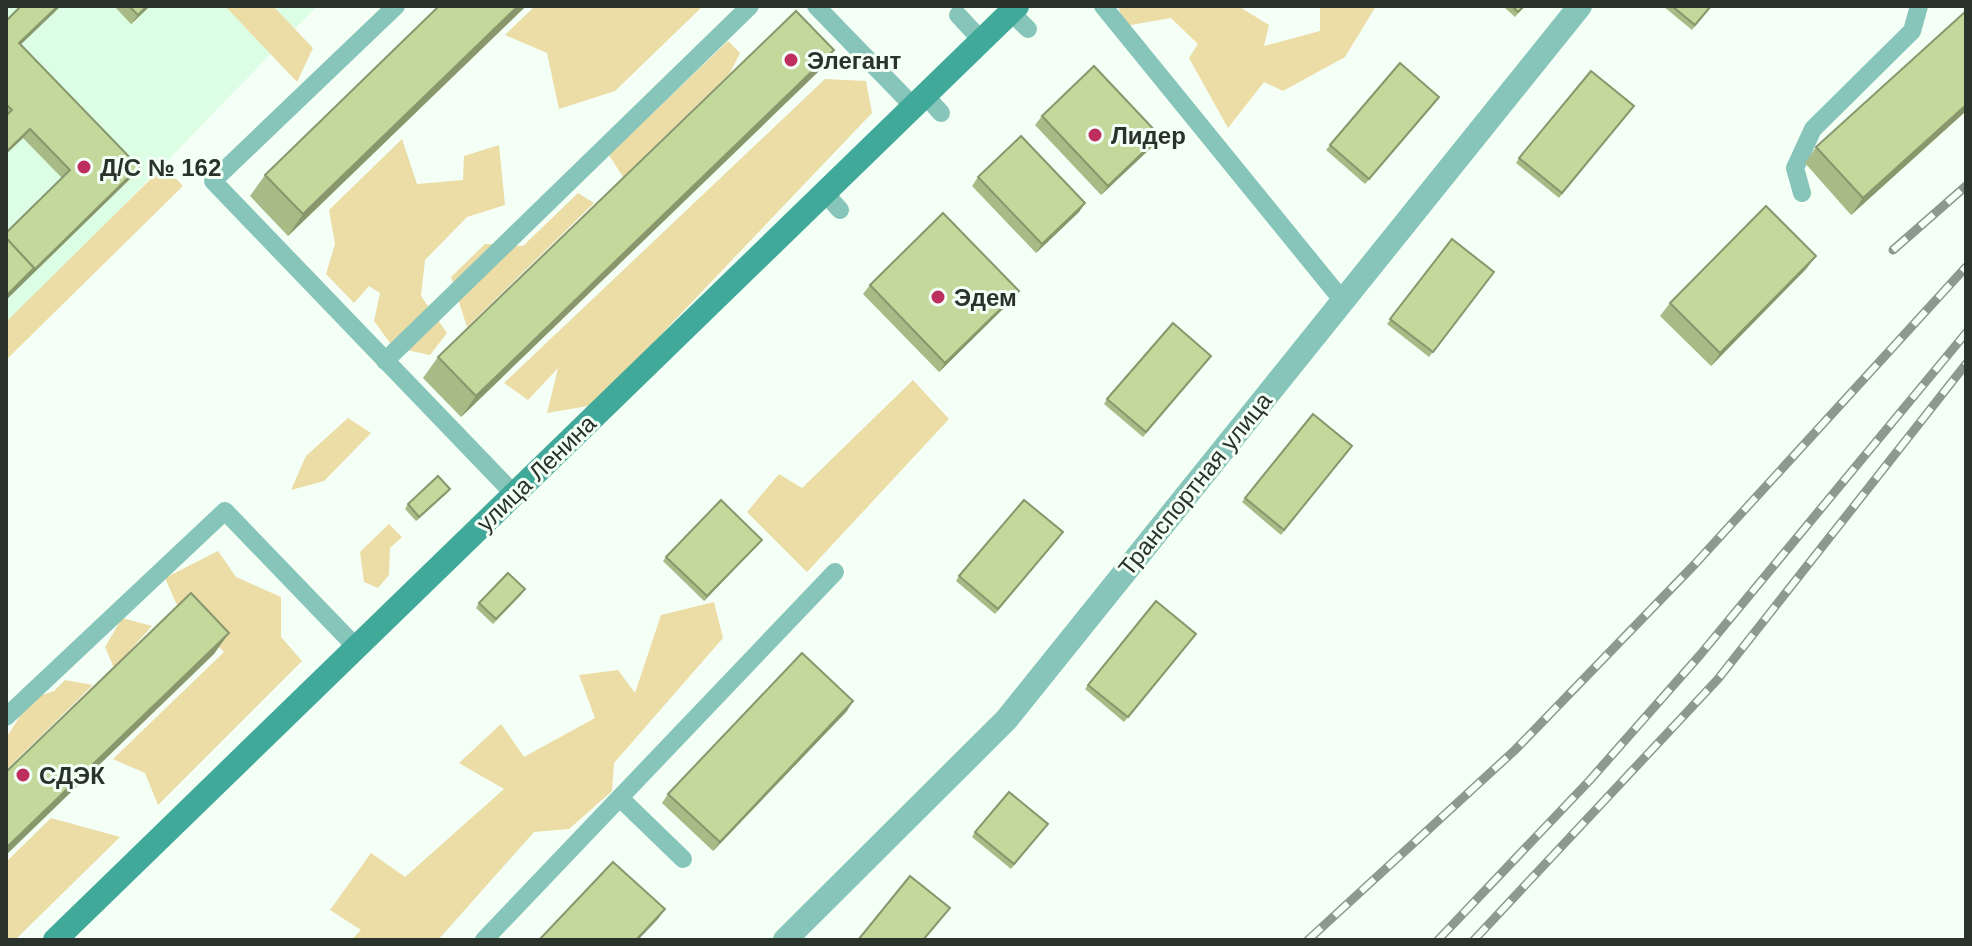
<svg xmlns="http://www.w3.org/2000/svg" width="1972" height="946" font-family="Arial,sans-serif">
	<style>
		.built { fill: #dbfee4 }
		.green { fill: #ecdca6 }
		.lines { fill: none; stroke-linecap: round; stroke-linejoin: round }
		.lane { stroke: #87c5ba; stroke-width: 18 }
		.street { stroke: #87c5ba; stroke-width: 24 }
		.secondary { stroke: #40a99a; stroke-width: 24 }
		.rail-casing { stroke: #8d988f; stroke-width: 9 }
		.rail { stroke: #f4fff6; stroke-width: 6; stroke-dasharray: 18; stroke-linecap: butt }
		.wall { fill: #a8ba85 }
		.shaded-wall { fill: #88976c }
		.building { fill: #c3d89b; stroke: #88976c; stroke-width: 2 }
		.poi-dot { fill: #bc2f5f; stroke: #f4fff6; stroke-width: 3 }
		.labels { text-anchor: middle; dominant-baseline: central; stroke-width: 6; stroke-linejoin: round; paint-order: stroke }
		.poi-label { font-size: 24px; font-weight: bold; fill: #29332b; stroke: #f4fff6; text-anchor: start }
		.street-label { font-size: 24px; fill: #29332b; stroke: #f4fff6 }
	</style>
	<rect width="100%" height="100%" fill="#f4fff6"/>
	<!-- built -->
	<path class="built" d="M6 6H317L6 327Z"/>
	<!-- green -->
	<g class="green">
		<path d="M225 6H273L313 48 297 82Z"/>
		<path d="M535 6H703L615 91 559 109 547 53 505 35Z"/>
		<path d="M1118 6H1238L1269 25 1264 46 1320 31V6H1376L1345 57 1283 91 1264 82 1228 128 1189 58 1198 44 1171 18 1125 26Z"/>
		<path d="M728 41 740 53 730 73 623 177 609 155Z"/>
		<path d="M825 79 866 81 872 113 594 405 547 413 558 368 528 400 504 383Z"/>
		<path d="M402 139 417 184 463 180 464 156 499 145 505 205 467 217 425 260 421 296 447 333 430 355 393 347 374 321 380 293 369 286 354 303 326 274 335 244 329 210Z"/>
		<path d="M164 166 183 186 6 360V322Z"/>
		<path d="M578 193 594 203 467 327 451 277 485 244 523 246Z"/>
		<path d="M913 380 949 419 807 572 747 512 779 474 802 488Z"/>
		<path d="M348 418 371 433 324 481 291 490 306 456Z"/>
		<path d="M389 524 402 537 390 548 389 575 378 588 364 582 360 552Z"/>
		<path d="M218 551 236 577 281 597V637L302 661 158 805 145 773 113 759 224 652 176 603 165 578Z"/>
		<path d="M714 602 723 638 614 763 612 791 569 829 534 832 438 940H351L361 930 330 910 371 853 405 877 504 789 459 763 501 724 524 757 595 718 579 675 618 670 635 693 661 615Z"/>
		<path d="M122 618 152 626 114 668 105 647Z"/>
		<path d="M65 680 93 685 6 770V738L31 699 54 691Z"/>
		<path d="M51 818 120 837 15 940H6V862Z"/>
	</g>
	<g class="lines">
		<!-- lane -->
		<g class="lane">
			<path d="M396 6 213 181 514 494"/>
			<path d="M816 6 914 107"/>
			<path d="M1103 6 1343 301"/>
			<path d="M1011 12 1028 29"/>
			<path d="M958 15 982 41"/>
			<path d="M925 95 941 113"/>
			<path d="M825 193 840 210"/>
			<path d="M1802 193 1795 168 1813 129 1912 31 1919 6"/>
			<path d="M385 361 750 6"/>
			<path d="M6 717 225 511 356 647"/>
			<path d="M620 798 683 859"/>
			<path d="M484 940 835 572"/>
		</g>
		<!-- street -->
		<path class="street" d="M785 940 1006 720 1580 6"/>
		<!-- secondary -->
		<path class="secondary" d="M55 940 1017 6"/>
		<!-- rail casing -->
		<g class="rail-casing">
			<g id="rail">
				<path d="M1893 250 1966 186"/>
				<path d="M1308 940 1515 750 1695 564 1966 267"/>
				<path d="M1438 940 1590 780 1700 655 1966 333"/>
				<path d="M1474 940 1718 679 1966 364"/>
			</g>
		</g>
		<!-- rail -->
		<use href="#rail" class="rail"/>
	</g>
	<!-- wall -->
	<g class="wall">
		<path d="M114 6H150L131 24Z"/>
		<path d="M526 6 288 236 250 196 265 175Z"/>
		<path d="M1503 6H1524L1515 17Z"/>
		<path d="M1663 6H1711L1692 30Z"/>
		<path d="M6 21 21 45 133 176 6 300V233L62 178 23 138 6 154Z"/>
		<path d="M834 50 819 71 461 417 423 378 438 357Z"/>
		<path d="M1436 102 1365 184 1326 150 1330 145Z"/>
		<path d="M1630 111 1559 198 1516 163 1519 158Z"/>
		<path d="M1966 111 1851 215 1805 163 1816 147Z"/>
		<path d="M1042 116 1154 145 1101 195 1035 125Z"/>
		<path d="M978 177 1085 203 1079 212 1036 253 972 186Z"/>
		<path d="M1452 239 1494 272 1429 357 1387 324Z"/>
		<path d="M1816 256 1806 269 1711 366 1660 316 1670 303Z"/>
		<path d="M870 285 1012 300 939 372 863 294Z"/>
		<path d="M1208 360 1143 437 1104 404 1107 399Z"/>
		<path d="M1352 446 1281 535 1242 502 1245 498Z"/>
		<path d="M450 489 447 493 416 521 405 509 408 504Z"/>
		<path d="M1060 537 995 614 956 581 959 576Z"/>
		<path d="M758 544 704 601 663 561 666 557Z"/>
		<path d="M522 594 493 624 476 608 479 603Z"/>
		<path d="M1196 634 1124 722 1085 689 1088 685Z"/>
		<path d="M847 711 713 851 662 803 668 794Z"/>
		<path d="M1048 824 1011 869 972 837 975 832Z"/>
	</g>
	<!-- shaded-wall -->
	<g class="shaded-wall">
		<path d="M58 6H61L13 52 19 43Z"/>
		<path d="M147 6H150L131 24 138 15Z"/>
		<path d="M518 6H526L288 236 303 214Z"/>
		<path d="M834 50 819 71 461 417 476 396Z"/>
		<path d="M1966 105V111L1851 215 1863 198Z"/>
		<path d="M30 129 23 138 6 154V152Z"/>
		<path d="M1160 136 1154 145 1101 195 1108 186Z"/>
		<path d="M139 167 133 176 6 300V296Z"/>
		<path d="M1085 203 1079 212 1036 253 1042 244Z"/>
		<path d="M1816 256 1806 269 1711 366 1720 353Z"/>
		<path d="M1019 291 1012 300 939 372 945 363Z"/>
		<path d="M450 489 447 493 416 521 419 517Z"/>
		<path d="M762 540 758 544 704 601 707 596Z"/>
		<path d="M229 633 214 654 6 855V848Z"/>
		<path d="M853 701 847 711 713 851 720 842Z"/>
		<path d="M665 909 658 919 638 940H636Z"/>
	</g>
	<!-- building -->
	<g class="building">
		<path d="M21 6H58L19 43 139 167 32 272 34 268 6 238V233L70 170 30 129 6 152V116L12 110 6 104V21Z"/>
		<path d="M129 6H147L138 15Z"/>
		<path d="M439 6H518L303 214 265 175Z"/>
		<path d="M1512 6H1524L1518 12Z"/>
		<path d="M1672 6H1711L1695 25Z"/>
		<path d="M796 11 834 50 476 396 438 357Z"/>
		<path d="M1966 11V105L1863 198 1816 147Z"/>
		<path d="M1400 63 1439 97 1369 179 1330 145Z"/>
		<path d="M1094 66 1160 136 1108 186 1042 116Z"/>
		<path d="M1591 71 1634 106 1562 193 1519 158Z"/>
		<path d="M1021 136 1085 203 1042 244 978 177Z"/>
		<path d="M1766 206 1816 256 1720 353 1670 303Z"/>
		<path d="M943 213 1019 291 945 363 870 285Z"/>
		<path d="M6 238 34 268 6 296Z"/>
		<path d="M1452 239 1494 272 1433 352 1390 319Z"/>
		<path d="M1173 323 1211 356 1146 432 1107 399Z"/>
		<path d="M1313 414 1352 446 1284 530 1245 498Z"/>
		<path d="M438 476 450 489 419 517 408 504Z"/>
		<path d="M721 500 762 540 707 596 666 557Z"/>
		<path d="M1024 500 1063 532 998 609 959 576Z"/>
		<path d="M508 573 525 589 496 619 479 603Z"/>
		<path d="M191 593 229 633 6 848V772Z"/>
		<path d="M1156 601 1196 634 1128 717 1088 685Z"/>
		<path d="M802 653 853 701 720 842 668 794Z"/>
		<path d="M1009 792 1048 824 1014 864 975 832Z"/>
		<path d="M613 862 665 909 636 940H539Z"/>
		<path d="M910 876 950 908 923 940H858Z"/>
	</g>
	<!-- markers -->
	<g class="poi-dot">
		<circle cx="791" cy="60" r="8"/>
		<circle cx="1095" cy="135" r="8"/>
		<circle cx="84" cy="167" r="8"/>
		<circle cx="938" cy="297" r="8"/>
		<circle cx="23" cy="775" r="8"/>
	</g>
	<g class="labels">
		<!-- poi labels -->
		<g class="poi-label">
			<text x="807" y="60">Элегант</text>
			<text x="1111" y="135">Лидер</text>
			<text x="100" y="167">Д/С № 162</text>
			<text x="954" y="297">Эдем</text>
			<text x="39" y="775">СДЭК</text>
		</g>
		<!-- street labels -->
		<g class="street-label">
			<text transform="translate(536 473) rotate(-44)">улица Ленина</text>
			<text transform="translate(1195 484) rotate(-51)">Транспортная улица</text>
		</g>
	</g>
	<!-- border -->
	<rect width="1972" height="946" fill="none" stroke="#29332b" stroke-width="16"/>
</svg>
